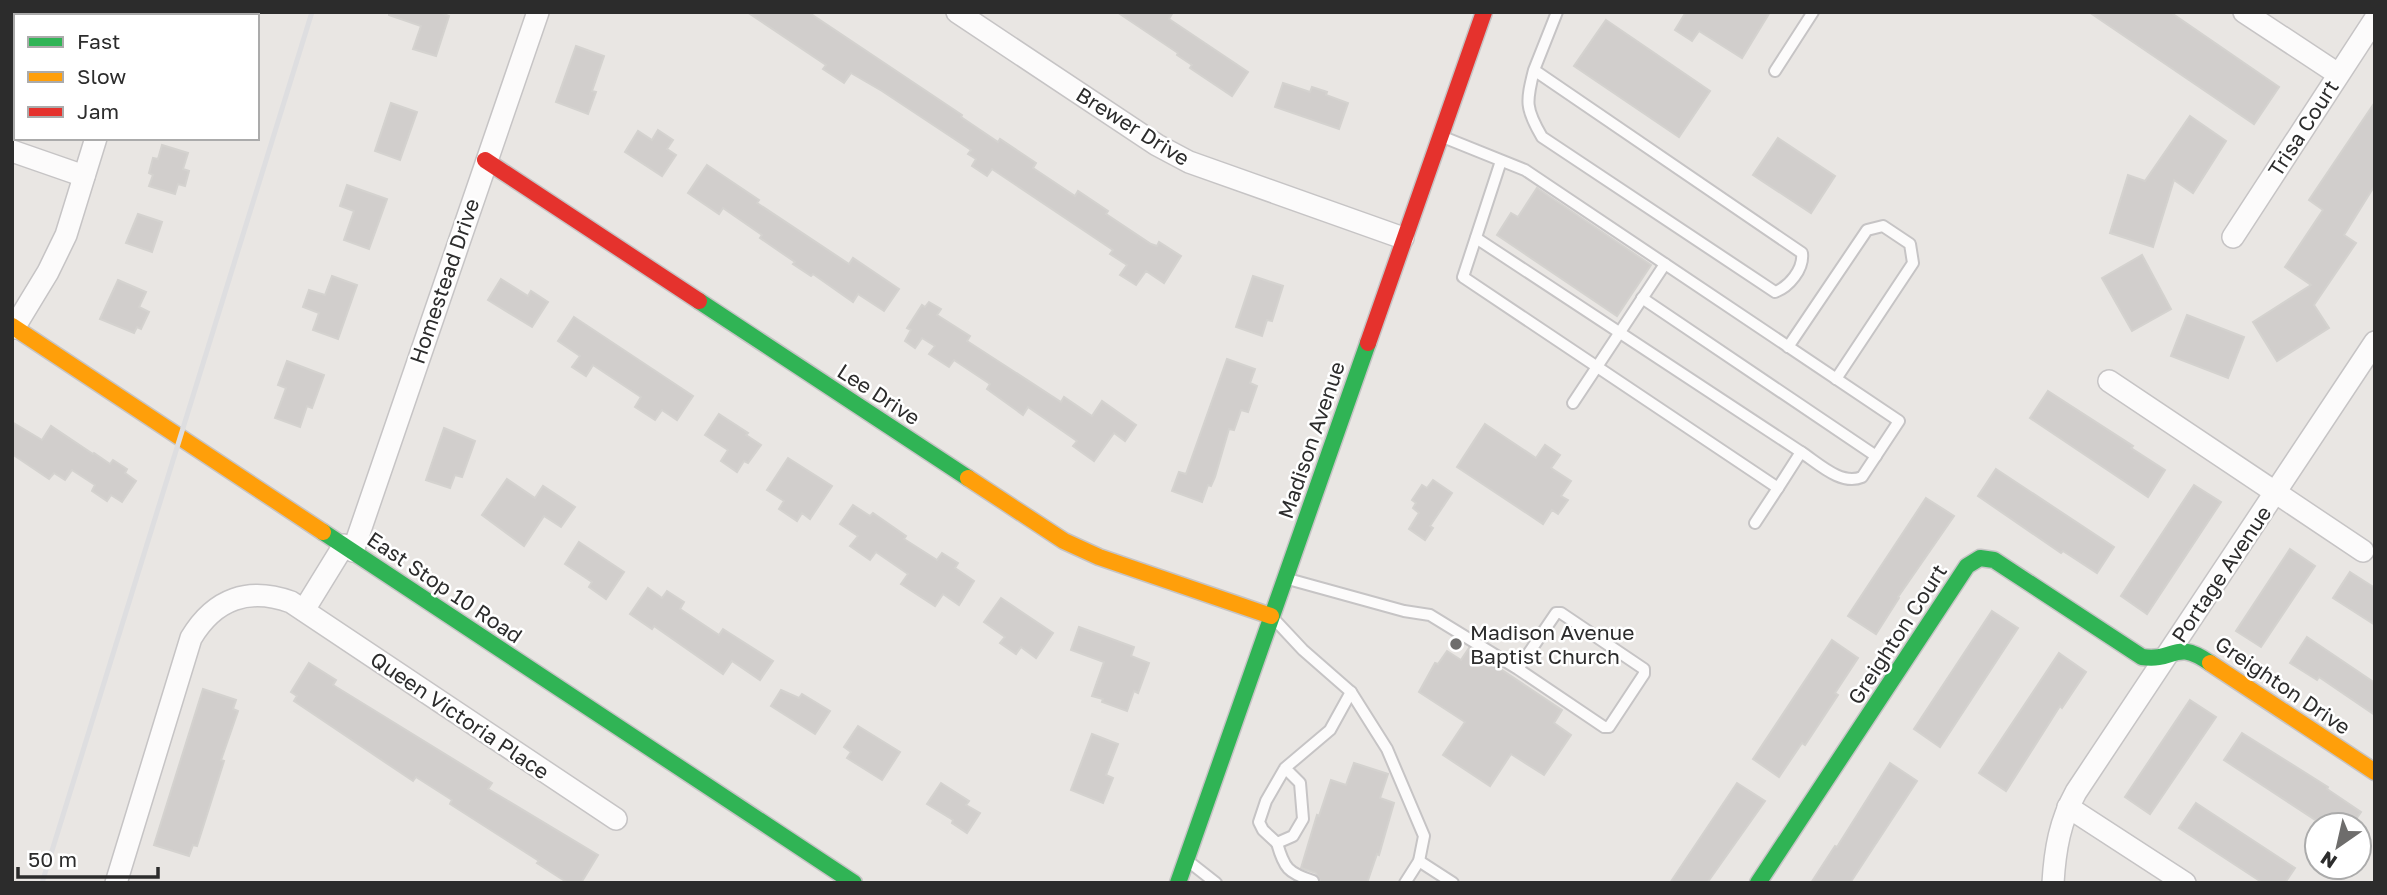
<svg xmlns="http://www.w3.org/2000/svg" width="2387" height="895" font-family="'Golos Text',sans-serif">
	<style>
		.building { fill: #d1cecc; stroke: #d4d2cf; stroke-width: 2 }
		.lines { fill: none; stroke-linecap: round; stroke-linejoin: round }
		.lane-casing { stroke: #c6c4c5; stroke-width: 14 }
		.street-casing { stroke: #c6c4c5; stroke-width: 24 }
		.fast-casing { stroke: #c6c4c5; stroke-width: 19 }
		.slow-casing { stroke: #c6c4c5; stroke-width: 19 }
		.jam-casing { stroke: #c6c4c5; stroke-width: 19 }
		.lane { stroke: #fcfbfb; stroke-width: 10 }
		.street { stroke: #fcfbfb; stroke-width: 21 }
		.fast { stroke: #30b455; stroke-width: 16 }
		.slow { stroke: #ff9f0a; stroke-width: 16 }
		.jam { stroke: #e5322d; stroke-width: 16 }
		.rail { stroke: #dedee0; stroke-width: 5 }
		.poi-dot { fill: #6e6d6c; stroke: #fff; stroke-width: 2.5 }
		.labels { text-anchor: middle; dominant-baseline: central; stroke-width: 5; stroke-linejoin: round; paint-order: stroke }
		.street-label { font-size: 21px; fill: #2c2c2c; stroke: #fff }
		.poi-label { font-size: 21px; fill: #2c2c2c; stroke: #fff; text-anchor: start }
	</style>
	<rect width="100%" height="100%" fill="#e9e6e3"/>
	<!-- building -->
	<g class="building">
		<path d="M389 12H439L449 16 436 56 413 49 421 26 389 15Z"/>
		<path d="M747 12H808L962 115 961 117 998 142 1000 139 1036 163 1033 168 1075 196 1078 191 1108 211 1106 214 1151 244 1157 246 1159 242 1181 256 1164 283 1146 271 1136 285 1120 275 1127 265 1110 254 1113 250 992 169 987 176 972 166 976 159 968 154 971 150 882 91 851 73 844 83 823 69 826 65Z"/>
		<path d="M1117 12H1173L1169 19 1248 72 1232 96 1190 68 1192 65 1177 55 1178 53Z"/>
		<path d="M1686 12H1770L1742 58 1699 31 1692 41 1675 30Z"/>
		<path d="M2089 12H2170L2279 87 2254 124Z"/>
		<path d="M1606 20 1710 91 1679 137 1574 66Z"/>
		<path d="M576 46 604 56 592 91 596 92 588 114 556 102Z"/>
		<path d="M1283 83 1310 92 1312 87 1327 92 1326 95 1348 103 1339 129 1275 107Z"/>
		<path d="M2375 102V185L2344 235 2356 243 2314 305 2329 328 2277 361 2253 322 2311 285 2285 267 2323 210 2309 200Z"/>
		<path d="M391 103 417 112 400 160 375 151Z"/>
		<path d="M2190 116 2226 141 2193 193 2174 180 2153 247 2110 233 2128 175 2145 181Z"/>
		<path d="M658 130 673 140 667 149 676 155 662 176 625 152 638 131 652 140Z"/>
		<path d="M1778 138 1835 176 1811 213 1753 175Z"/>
		<path d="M162 145 188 153 183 169 189 171 185 186 178 184 175 194 149 186 153 175 149 173 153 158 158 159Z"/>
		<path d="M707 165 759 200 757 203 849 264 853 258 899 289 884 311 858 294 853 302 813 274 811 276 793 264 795 262 760 238 762 235 723 208 719 214 688 193Z"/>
		<path d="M347 185 387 199 369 249 344 240 354 211 340 206Z"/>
		<path d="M1537 188 1651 265 1617 316 1497 235 1511 213 1518 217Z"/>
		<path d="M138 214 162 222 152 252 126 243Z"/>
		<path d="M2142 255 2171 309 2132 331 2102 278Z"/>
		<path d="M332 276 357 285 338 339 313 330 319 313 303 307 309 290 325 295Z"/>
		<path d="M1253 276 1283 286 1272 321 1267 320 1262 336 1236 327Z"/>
		<path d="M501 279 528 296 531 291 548 302 532 327 488 300Z"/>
		<path d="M118 280 146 292 139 307 149 312 141 329 137 327 134 333 100 319Z"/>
		<path d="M929 302 941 309 937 315 970 336 967 341 1061 402 1064 397 1092 416 1102 401 1136 425 1125 441 1114 433 1094 461 1073 446 1077 441 1028 407 1023 415 987 389 990 384 954 360 949 367 929 354 935 346 922 338 915 348 905 341 911 330 907 328 922 305 925 307Z"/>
		<path d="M2187 315 2244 337 2228 378 2171 356Z"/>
		<path d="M574 317 693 396 677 420 662 410 655 420 635 407 641 397 593 365 586 376 572 367 580 356 558 341Z"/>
		<path d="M1227 359 1255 369 1250 383 1257 386 1248 412 1241 410 1234 430 1229 429 1215 477 1211 486 1208 485 1202 502 1172 491 1179 472 1186 474Z"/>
		<path d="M287 361 324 375 312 408 307 406 300 427 275 418 286 388 278 385Z"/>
		<path d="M2048 391 2133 446 2131 448 2165 470 2148 497 2030 418Z"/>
		<path d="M719 414 748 433 746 435 761 445 748 463 744 461 737 472 721 461 728 450 705 435Z"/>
		<path d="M12 422 42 440 51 426 93 454 94 453 110 464 113 460 127 469 125 473 136 481 122 502 111 495 107 501 92 491 95 485 72 470 65 480 54 473 49 479 12 454Z"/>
		<path d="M1485 424 1536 458 1545 445 1560 455 1551 468 1571 481 1561 496 1568 500 1558 514 1552 510 1543 524 1457 467Z"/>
		<path d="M444 428 475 441 462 477 455 475 450 488 426 480Z"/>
		<path d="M788 458 832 486 810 519 802 513 797 521 779 509 784 501 767 490Z"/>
		<path d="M1996 469 2114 547 2097 573 2063 551 2061 553 1978 496Z"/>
		<path d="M507 479 535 498 543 486 575 507 561 527 544 516 524 546 482 515Z"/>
		<path d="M1433 480 1452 493 1430 526 1433 528 1425 540 1409 529 1419 513 1413 508 1416 503 1412 500 1422 485 1427 488Z"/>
		<path d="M2194 485 2221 502 2147 614 2121 596Z"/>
		<path d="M1926 498 1954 516 1898 597 1899 598 1876 634 1848 616Z"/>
		<path d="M853 505 870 516 873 513 906 536 904 539 937 560 942 553 958 563 955 568 974 581 959 605 943 594 935 606 901 584 908 574 876 552 870 560 850 546 858 536 840 524Z"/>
		<path d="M579 542 624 572 606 599 589 587 592 582 565 564Z"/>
		<path d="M2290 549 2315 566 2261 647 2236 631Z"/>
		<path d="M2350 572 2375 588V625L2333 598Z"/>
		<path d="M648 588 662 598 667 591 684 602 680 609 719 635 723 629 773 661 760 680 732 661 723 674 654 626 652 629 630 614Z"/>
		<path d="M1001 598 1053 633 1036 658 1021 647 1016 654 1000 643 1005 637 984 622Z"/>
		<path d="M1992 611 2018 628 1940 747 1914 729Z"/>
		<path d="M1079 627 1134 647 1131 656 1149 663 1138 693 1134 691 1127 711 1102 702 1103 699 1092 696 1104 662 1071 650Z"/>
		<path d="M2307 637 2375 683V715L2319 677 2317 680 2290 663Z"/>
		<path d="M1832 640 1858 658 1835 693 1838 695 1805 745 1802 743 1779 777 1753 759Z"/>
		<path d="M1469 648 1562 710 1554 723 1571 735 1544 775 1511 754 1490 786 1443 755 1465 722 1419 692 1435 663 1438 664 1447 651 1461 660Z"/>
		<path d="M2059 653 2086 672 2062 708 2060 706 2006 791 1979 773Z"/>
		<path d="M309 663 336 680 333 685 492 783 488 789 598 855 581 883H568L537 863 539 861 450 804 452 800 416 777 413 781 294 701 297 696 291 692Z"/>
		<path d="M203 689 236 700 233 709 238 711 221 760 224 761 197 846 193 845 189 856 154 845Z"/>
		<path d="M781 690 799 698 802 694 830 711 815 734 771 706Z"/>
		<path d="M2190 700 2216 717 2150 814 2125 797Z"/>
		<path d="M858 726 900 752 882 780 847 758 851 752 844 747Z"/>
		<path d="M2242 733 2328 787 2327 789 2361 812 2352 825H2323L2224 760Z"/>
		<path d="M1092 734 1118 744 1106 775 1113 778 1103 803 1071 790Z"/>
		<path d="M1354 763 1388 774 1380 798 1394 803 1379 855 1377 854 1367 883H1321L1316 873 1301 868 1317 815 1319 816 1331 780 1346 785Z"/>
		<path d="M1890 763 1917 781 1850 883H1811L1835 846 1837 847Z"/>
		<path d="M941 783 969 801 966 805 980 813 967 833 952 823 953 820 927 804Z"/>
		<path d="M1737 783 1765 801 1707 883H1670Z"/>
		<path d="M2196 803 2295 868 2285 883H2263L2179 828Z"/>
	</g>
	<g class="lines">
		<!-- lane casing -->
		<g class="lane-casing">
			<g id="lane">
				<path d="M1534 70C1526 102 1525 108 1542 137L1775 292C1789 287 1804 269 1802 253L1534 70 1557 12"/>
				<path d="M1775 71 1813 12"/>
				<path d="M1443 137 1525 170 1899 421 1862 477C1841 486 1818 463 1801 452L1778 488 1463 277 1501 161"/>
				<path d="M1476 238 1801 452"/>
				<path d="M1642 298 1876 456"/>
				<path d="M1788 347 1867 230 1883 226 1910 244 1913 263 1836 379"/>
				<path d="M1573 403 1665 264"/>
				<path d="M1755 523 1778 488"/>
				<path d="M1288 579 1404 611 1430 615 1518 669 1604 727H1609L1644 674V669L1561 613H1556L1518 669"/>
				<path d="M1273 618 1303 650 1351 692 1387 749 1424 836 1419 861 1405 883"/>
				<path d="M1285 768 1300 783 1303 819 1293 836 1277 843 1263 830 1259 822 1266 801 1285 768 1330 730 1351 692"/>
				<path d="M1277 843C1284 868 1288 873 1313 881"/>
				<path d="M1188 861 1216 883"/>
				<path d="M1419 861 1453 883"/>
			</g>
		</g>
		<!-- street casing -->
		<g class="street-casing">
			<g id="street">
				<path d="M957 12 1157 145 1189 162 1403 238"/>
				<path d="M2244 12 2338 74"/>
				<path d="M134 16 135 12"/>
				<path d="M12 151 84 176"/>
				<path d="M2233 237 2375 19"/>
				<path d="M14 328 48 272 66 235 96 138"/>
				<path d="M2109 381 2363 551"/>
				<path d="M353 551 538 12"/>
				<path d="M304 610 344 545"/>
				<path d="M2068 807 2185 883"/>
				<path d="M116 883 191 638C215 598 249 587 291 602L616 819"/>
				<path d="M2053 883C2055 849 2060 821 2076 792L2375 342"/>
			</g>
		</g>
		<!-- fast casing -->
		<g class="fast-casing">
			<g id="fast">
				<path d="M699 301 968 478"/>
				<path d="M323 532 854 883"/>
				<path d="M1178 883 1368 343"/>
				<path d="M1758 883 1967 566 1980 558 1994 560 2142 657C2176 662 2174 638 2210 663"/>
			</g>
		</g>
		<!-- slow casing -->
		<g class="slow-casing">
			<g id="slow">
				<path d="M12 326 323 532"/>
				<path d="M968 478 1064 541 1099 557 1271 616"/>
				<path d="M2210 663 2375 772"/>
			</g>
		</g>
		<!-- jam casing -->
		<g class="jam-casing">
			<g id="jam">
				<path d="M485 160 699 301"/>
				<path d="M1368 343 1484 12"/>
			</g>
		</g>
		<!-- lane -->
		<use href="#lane" class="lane"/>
		<!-- street -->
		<use href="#street" class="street"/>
		<!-- fast -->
		<use href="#fast" class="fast"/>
		<!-- slow -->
		<use href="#slow" class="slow"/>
		<!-- jam -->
		<use href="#jam" class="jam"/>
		<!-- rail -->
		<path class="rail" d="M42 883 312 12"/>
	</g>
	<!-- markers -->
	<circle class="poi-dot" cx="1456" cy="644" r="7"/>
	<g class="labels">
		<!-- street labels -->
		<g class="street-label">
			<text transform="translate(1133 126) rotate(32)">Brewer Drive</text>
			<text transform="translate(2303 128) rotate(-57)">Trisa Court</text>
			<text transform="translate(444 281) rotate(-71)">Homestead Drive</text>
			<text transform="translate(879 394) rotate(33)">Lee Drive</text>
			<text transform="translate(1311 440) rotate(-71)">Madison Avenue</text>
			<text transform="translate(2221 574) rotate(-56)">Portage Avenue</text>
			<text transform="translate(445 587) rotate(34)">East Stop 10 Road</text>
			<text transform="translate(1897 634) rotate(-57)">Greighton Court</text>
			<text transform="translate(2283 685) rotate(34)">Greighton Drive</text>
			<text transform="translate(460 715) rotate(34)">Queen Victoria Place</text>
		</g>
		<!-- poi labels -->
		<g class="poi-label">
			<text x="1470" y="632">Madison Avenue<tspan x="1470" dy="24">Baptist Church</tspan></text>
		</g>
	</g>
	<!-- border -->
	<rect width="2387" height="895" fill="none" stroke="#2c2c2c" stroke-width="28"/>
	<!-- legend -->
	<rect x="14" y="14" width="245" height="126" fill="#ffffff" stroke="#ababab" stroke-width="2"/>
	<rect x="28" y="37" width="35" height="10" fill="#30b455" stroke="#ababab" stroke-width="2"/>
	<text x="77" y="49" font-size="21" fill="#2c2c2c">Fast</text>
	<rect x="28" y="72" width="35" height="10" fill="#ff9f0a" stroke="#ababab" stroke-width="2"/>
	<text x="77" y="84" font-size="21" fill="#2c2c2c">Slow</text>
	<rect x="28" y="107" width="35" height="10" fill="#e5322d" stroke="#ababab" stroke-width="2"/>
	<text x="77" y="119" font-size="21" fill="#2c2c2c">Jam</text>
	<!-- north arrow -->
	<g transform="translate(2338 846) rotate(214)"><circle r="33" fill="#ffffff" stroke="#ababab" stroke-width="2"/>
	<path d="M0-5L12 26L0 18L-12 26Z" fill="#6e6d6c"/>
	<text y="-10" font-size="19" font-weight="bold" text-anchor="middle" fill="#2c2c2c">N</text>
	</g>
	<!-- scale -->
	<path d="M18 867v10h140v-10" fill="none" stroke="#2c2c2c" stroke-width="3.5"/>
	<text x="28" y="867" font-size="21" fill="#2c2c2c" stroke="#ffffff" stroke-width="5" paint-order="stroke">50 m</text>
</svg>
